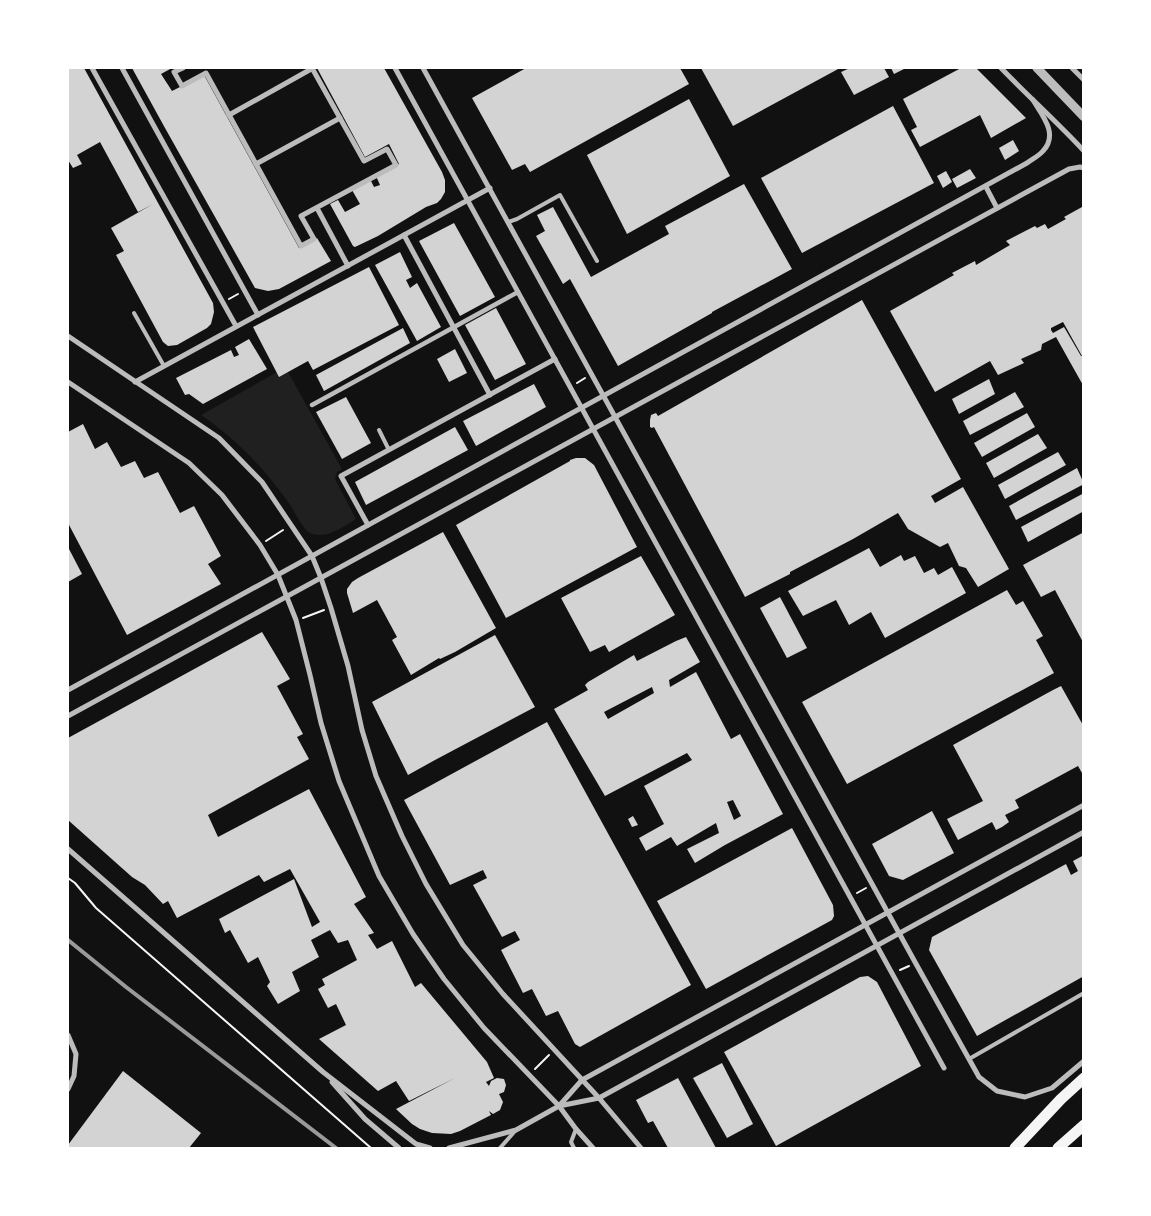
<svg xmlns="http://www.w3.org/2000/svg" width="1151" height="1216" font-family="'Sofia Sans Condensed',sans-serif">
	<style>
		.green { fill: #202020 }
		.building { fill: #d3d3d3; fill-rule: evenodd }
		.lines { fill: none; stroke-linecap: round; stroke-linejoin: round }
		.path { stroke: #f5f5f5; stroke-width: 2 }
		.service { stroke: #bcbcbc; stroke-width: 4 }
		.pedestrian { stroke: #bcbcbc; stroke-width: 4.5 }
		.minor { stroke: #bcbcbc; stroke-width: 5 }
		.tertiary { stroke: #bcbcbc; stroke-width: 9 }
		.primary { stroke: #f5f5f5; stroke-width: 11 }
		.rail { stroke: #9a9a9a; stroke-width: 4 }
	</style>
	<rect width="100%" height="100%" fill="#111"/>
	<!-- green -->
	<path class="green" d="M277 372H288L342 469 337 472 335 479 356 519C343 527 326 540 310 533 302 529 294 509 288 502 264 468 235 438 201 415Z"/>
	<!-- building -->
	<g class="building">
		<path d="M68 68H84L213 303 214 312 211 324 207 328 177 345 168 346 163 342 116 255 124 251 111 228 153 204 138 212 100 142 77 155 82 164 73 168 68 160Z"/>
		<path d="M132 68H172L161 74 172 91 204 75 299 248 317 238 331 261 279 289 268 291 255 288 165 128Z"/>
		<path d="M317 68H384L442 172 445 180V192L441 199 437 203 426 207 378 236 355 247 353 246 330 204 338 200 345 212 360 204 352 190 370 179 374 187 380 185 376 176 399 164 389 144 365 157Z"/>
		<path d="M526 68H680L689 84 530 172 525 164 512 170 472 98Z"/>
		<path d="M701 68H840L733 126Z"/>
		<path d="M850 68H884L889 77 854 95 841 72Z"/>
		<path d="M891 68H906L894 74Z"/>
		<path d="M961 68H976L1026 118 991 138 980 115 920 147 911 130 917 127 903 99Z"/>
		<path d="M689 99 730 176 627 234 587 155Z"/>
		<path d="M893 106 934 183 802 253 761 178Z"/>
		<path d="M1013 140 1019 151 1005 160 999 148Z"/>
		<path d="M970 169 976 178 957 188 952 179Z"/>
		<path d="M946 171 952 182 943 188 937 176Z"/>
		<path d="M744 184 792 269 712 312V313L618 366 570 279 563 284 536 236 545 231 537 215 553 207 591 277 669 234 665 226Z"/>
		<path d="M1082 207 1084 213V387L1056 337 1042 344 1041 350 1021 359 1024 363 998 375 990 361 935 392 890 311 954 275 952 273 975 261 976 265 1010 245 1006 241 1035 226 1037 228 1045 224 1048 229 1066 219 1064 217ZM1063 322 1082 356H1081L1064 327 1053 333 1051 330V328Z"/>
		<path d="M454 223 495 297 460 316 419 241Z"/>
		<path d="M400 252 412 277 406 280 410 288 417 283 441 327 417 341 375 265Z"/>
		<path d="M369 267 399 325 313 370 308 361 279 377 253 327Z"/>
		<path d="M862 300 961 479 931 496 935 503 963 487 1009 569 978 587 966 568 959 566 948 543 940 547 908 529 898 513 853 539 790 572V574L745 597 654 427 652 428 650 427V420L651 415 656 413 658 416Z"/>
		<path d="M496 308 526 364 495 380 465 325Z"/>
		<path d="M403 328 410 343 324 391 316 375Z"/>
		<path d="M249 339 267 369 203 404 189 394 185 395 176 378 231 350 234 357 239 355 235 347Z"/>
		<path d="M455 349 467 373 449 382 437 359Z"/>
		<path d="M989 379 995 394 959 414 952 399Z"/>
		<path d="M534 384 546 407 476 446 463 421Z"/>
		<path d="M1015 392 1024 407 970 435 963 421Z"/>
		<path d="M346 397 371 443 342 459 316 412Z"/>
		<path d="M1027 413 1035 427 982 457 974 443Z"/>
		<path d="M83 424 95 449 107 442 121 467 135 461 144 478 158 472 180 513 194 506 221 556 208 564 221 584 127 635 68 523V432Z"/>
		<path d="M455 427 468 450 366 505 355 482Z"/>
		<path d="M1038 434 1047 448 994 478 986 463Z"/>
		<path d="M1058 452 1066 465 1005 499 998 485Z"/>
		<path d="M576 458H585L594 465 637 547 506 618 456 525 570 461V460Z"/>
		<path d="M1077 468 1084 484 1016 520 1009 506Z"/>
		<path d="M1084 493V511L1028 542 1021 527Z"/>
		<path d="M443 532 496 628 455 652 440 659 439 658 411 675 392 640 397 637 377 600 353 613 347 593V589L352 582 358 578Z"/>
		<path d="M1084 532V644L1055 590 1041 597 1023 565Z"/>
		<path d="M68 547 82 574 68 582Z"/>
		<path d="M869 548 880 567 901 555 904 561 915 556 924 573 934 568 938 575 952 567 966 593 885 638 871 612 849 625 836 600 803 616 788 591Z"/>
		<path d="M641 556 675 615 609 652 605 645 590 652 561 598Z"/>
		<path d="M1007 590 1016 605 1023 601 1043 636 1036 640 1054 673 847 784 802 702Z"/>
		<path d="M780 597 807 648 787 658 760 608Z"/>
		<path d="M262 632 290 679 277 686 303 734 297 737 309 759 208 815 218 837 309 789 366 897 354 904 374 933 368 935 377 949 392 941 415 987 421 983 487 1062 494 1078 486 1082 489 1086 491 1081 497 1078 504 1079 506 1085 504 1092 499 1094 503 1102 500 1110 493 1114 489 1111 491 1115 460 1131 451 1134 432 1133 420 1129 412 1124 396 1109 455 1078 409 1101 396 1081 378 1091 319 1039 346 1025 336 1004 328 1008 318 989 325 985 322 979 357 960 348 940 338 943 330 930 311 940 319 957 292 972 300 991 278 1004 267 986 270 982 258 957 248 963 230 930 225 933 219 919 294 879 312 927 320 922 290 869 264 882 259 875 177 918 168 901 163 904 145 885 132 877 68 820V738Z"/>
		<path d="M495 635 535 707 435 760 408 775 372 702Z"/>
		<path d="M686 637 700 662 669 680 670 687 696 672 731 739 740 734 783 814 725 845 695 863 687 849 719 833 716 823 677 846 671 837 646 851 639 838 664 824 644 786 692 760 687 753 605 796 554 709 588 690 585 685 588 682 634 655 637 661 676 641ZM652 687 654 693 608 719 604 712ZM733 800 741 816 734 820 727 802Z"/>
		<path d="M1061 686 1084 727V773H1082L1078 766 1015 800 1019 808 1005 815 1009 822 1002 827 996 830 992 822 958 840 947 819 983 801 953 745 1053 690Z"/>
		<path d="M547 722 691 985 580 1047 575 1044 558 1011 546 1016 532 989 523 993 501 950 520 940 515 931 502 937 473 885 487 878 483 870 450 885 404 800Z"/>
		<path d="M932 811 954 853 903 880 889 876 872 844Z"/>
		<path d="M633 816 638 825 632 827 628 819Z"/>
		<path d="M792 828 833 905 834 916 832 920 706 989 657 901Z"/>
		<path d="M1084 855V976L977 1036 929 950 932 937 1066 864 1071 875 1078 871 1073 861Z"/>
		<path d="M868 976 877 982 921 1066 776 1146 724 1052 860 977Z"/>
		<path d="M722 1063 753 1124 727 1138 693 1078Z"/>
		<path d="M123 1071 201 1133 189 1148H68V1145Z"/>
		<path d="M678 1078 716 1148H668L653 1121 648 1123 636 1100Z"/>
	</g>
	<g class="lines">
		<!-- path -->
		<g class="path">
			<path d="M229 299 238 294"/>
			<path d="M577 383 585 378"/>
			<path d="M266 541 283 530"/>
			<path d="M303 618 324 610"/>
			<path d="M68 878 75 883 96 908 371 1148"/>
			<path d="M857 893 866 888"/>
			<path d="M900 970 909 966"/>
			<path d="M535 1069 549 1055"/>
		</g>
		<!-- service -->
		<g class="service">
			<path d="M508 222 517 219 560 195 597 261"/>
			<path d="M134 313 164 366"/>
			<path d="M379 430 389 450"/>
			<path d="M969 1059 1084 993"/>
			<path d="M500 1148 515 1131"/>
			<path d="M574 1148 571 1142 576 1129"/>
		</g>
		<!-- pedestrian -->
		<path class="pedestrian" d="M312 405 518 292"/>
		<!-- minor -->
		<g class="minor">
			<path d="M92 68 236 326"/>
			<path d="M122 68 258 315"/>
			<path d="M183 68 174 72 182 86 206 73 301 246 314 239 301 216 396 165 387 149 364 161 312 68"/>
			<path d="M395 68 944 1068"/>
			<path d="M423 68 915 962 979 1077 997 1091 1025 1097 1052 1088 1084 1061"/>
			<path d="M1001 68C1028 96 1057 122 1084 151"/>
			<path d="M1072 68 1084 80"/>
			<path d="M229 115 313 68"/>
			<path d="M256 164 340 118"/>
			<path d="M986 187 997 208"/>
			<path d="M317 208 348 266"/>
			<path d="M404 235 490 395"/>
			<path d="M68 336 219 438 262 482 312 556 321 578 331 608 348 666 362 730 376 776 402 836 426 884 463 945 503 994 599 1098 641 1148"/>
			<path d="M68 382 189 463 222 495 260 545 278 575 296 620 310 675 321 723 339 781 379 876 413 934 444 979 484 1028 559 1106 576 1129 593 1148"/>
			<path d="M135 382 490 188"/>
			<path d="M368 525 341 476 555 359"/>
			<path d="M68 690 1027 163C1032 159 1039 156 1043 151 1059 134 1042 115 1033 100"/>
			<path d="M68 716 1069 169 1080 167 1084 168"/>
			<path d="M68 849 323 1072 416 1144 430 1148"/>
			<path d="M68 1035 76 1054 74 1076 68 1089"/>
			<path d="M332 1082 365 1119 399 1148"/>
			<path d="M559 1106 582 1080 1084 805"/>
			<path d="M449 1148 516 1130 559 1106 599 1098 1084 832"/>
		</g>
		<!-- tertiary -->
		<path class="tertiary" d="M1037 68 1084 117"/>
		<!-- primary -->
		<g class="primary">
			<path d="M1015 1148 1061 1099 1084 1078"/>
			<path d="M1058 1148 1084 1125"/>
		</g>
		<!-- rail -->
		<path class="rail" d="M68 940 126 987 336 1148"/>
	</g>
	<!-- border -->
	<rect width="1151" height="1216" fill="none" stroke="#ffffff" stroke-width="138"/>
</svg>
